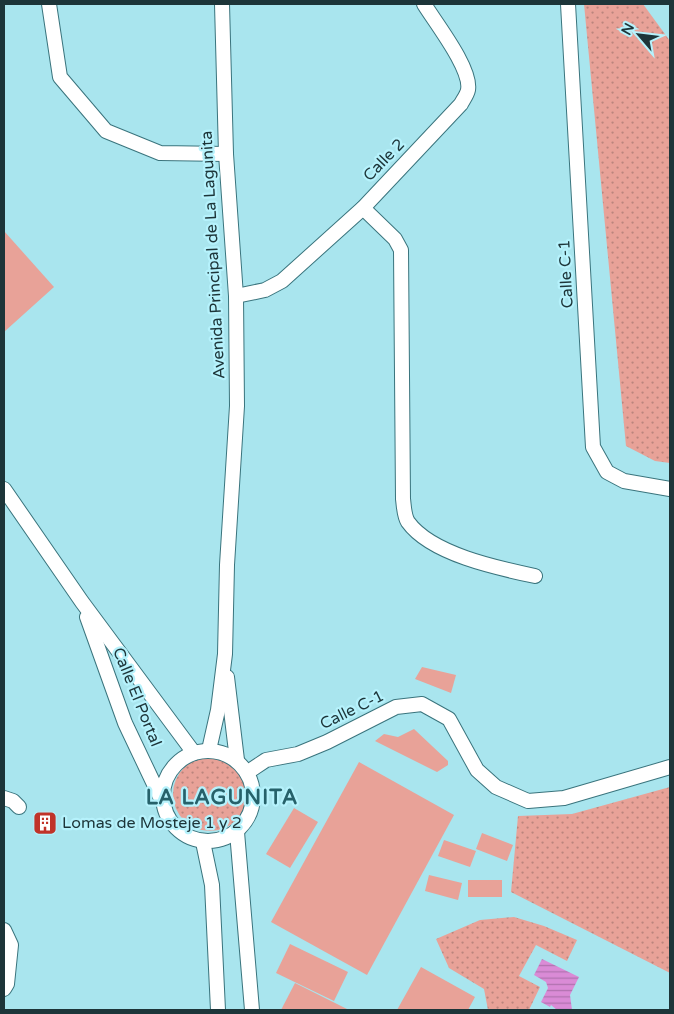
<svg xmlns="http://www.w3.org/2000/svg" width="674" height="1014" font-family="'Varela Round',sans-serif">
	<style>
		.grass { fill: url(#grass-dots) }
		.garden { fill: #e8a298 }
		.water { fill: url(#water-rules) }
		.lines { fill: none; stroke-linecap: round; stroke-linejoin: round }
		.street-casing { stroke: #3a747d; stroke-width: 16 }
		.street { stroke: #fff; stroke-width: 14 }
		.labels { text-anchor: middle; dominant-baseline: central; stroke-width: 4.5; stroke-linejoin: round; paint-order: stroke }
		.street-label { font-size: 16px; fill: #1d3539; stroke: #b6f2fc }
		.poi-label { font-size: 16px; fill: #1d3539; stroke: #b6f2fc; text-anchor: start }
		.district-label { font-size: 21px; font-weight: bold; letter-spacing: 1px; fill: #26616a; stroke: #b6f2fc }
	</style>
	<defs>
		<pattern id="grass-dots" width="8" height="8" patternUnits="userSpaceOnUse" patternTransform="scale(1.25)"><rect width="8" height="8" fill="#e8a298"/><path d="M2 2h.1M6 6h.1" fill="none" stroke="#bb857d" stroke-width="1.8" stroke-linecap="round"/></pattern>
		<pattern id="water-rules" width="6" height="5" patternUnits="userSpaceOnUse" patternTransform="scale(1.25)"><rect width="6" height="5" fill="#da8bd6"/><path d="M0 2.5h6" fill="none" stroke="#b072af"/></pattern>
	</defs>
	<rect width="100%" height="100%" fill="#a9e5ee"/>
	<!-- grass -->
	<g class="grass">
		<path d="M584 4H643L670 41V463L655 461 626 446Z"/>
		<circle cx="210" cy="794" r="37"/>
		<path d="M670 787V973L511 892 518 816 572 814Z"/>
		<path d="M514 917 544 926 577 940 567 961 536 945 519 976 540 987 529 1010H488L484 989 449 968 436 939 480 920Z"/>
	</g>
	<!-- garden -->
	<g class="garden">
		<path d="M4 231 54 287 4 332Z"/>
		<path d="M422 667 456 675 451 693 415 679Z"/>
		<path d="M414 729 448 761V765L437 772 375 741 384 734 398 737Z"/>
		<path d="M359 762 454 815 367 975 271 922Z"/>
		<path d="M294 808 318 822 290 868 266 854Z"/>
		<path d="M482 833 513 845 507 861 476 849Z"/>
		<path d="M444 840 476 851 470 867 438 856Z"/>
		<path d="M429 875 462 883 458 900 425 891Z"/>
		<rect x="468" y="880" width="34" height="17"/>
		<path d="M290 944 348 972 334 1001 276 973Z"/>
		<path d="M421 967 475 997 468 1010H397Z"/>
		<path d="M295 983 349 1010H281Z"/>
	</g>
	<!-- water -->
	<path class="water" d="M542 959 579 977 570 995 572 1010H557L551 1005 550 1007 541 1002 548 988 546 982 534 975Z"/>
	<g class="lines">
		<!-- street casing -->
		<g class="street-casing">
			<g id="street">
				<path d="M49 4 60 77 106 131 160 153 226 154"/>
				<path d="M568 4 593 447 607 472 624 481 670 489"/>
				<path d="M363 208 395 239 401 250 403 499C404 506 404 516 408 522 431 554 497 568 535 576"/>
				<path d="M236 296 265 290 282 281 363 208 461 104C463 100 467 95 468 90 472 69 435 22 424 4"/>
				<path d="M4 489 82 602 194 753"/>
				<path d="M87 617 125 723 162 801"/>
				<path d="M227 677 237 760"/>
				<path d="M209 750 218 710 225 654 227 565 237 406 236 296 226 154 222 4"/>
				<circle cx="208" cy="796" r="45"/>
				<path d="M248 772 266 760 298 754 327 742 396 707 422 704 449 719 477 770 496 787 528 801 564 798 670 767"/>
				<path d="M4 798 13 801 19 807"/>
				<path d="M237 832 252 1010"/>
				<path d="M203 842 212 885 218 1010"/>
				<path d="M4 930 11 945 7 984 4 989"/>
			</g>
		</g>
		<!-- street -->
		<use href="#street" class="street"/>
	</g>
	<!-- icons -->
	<defs>
		<g id="building-square" transform="scale(1.25)"><rect x="-9" y="-9" width="18" height="18" rx="4" fill="#c03329" stroke="#b6f2fc"/><path d="M-4-6H4V6H1V3H-1V6H-4ZM-2.5-4.3h1.7v1.8h-1.7ZM.8-4.3h1.7v1.8H.8ZM-2.5-1h1.7V.8h-1.7ZM.8-1h1.7V.8H.8Z" fill="#fff"/></g>
	</defs>
	<g fill-rule="evenodd">
		<use href="#building-square" x="45" y="823"/>
	</g>
	<g class="labels">
		<!-- street labels -->
		<g class="street-label">
			<text transform="translate(384 160) rotate(-46)">Calle 2</text>
			<text transform="translate(213 255) rotate(-93)">Avenida Principal de La Lagunita</text>
			<text transform="translate(566 274) rotate(-93)">Calle C-1</text>
			<text transform="translate(137 697) rotate(68)">Calle El Portal</text>
			<text transform="translate(352 710) rotate(-26)">Calle C-1</text>
		</g>
		<!-- poi labels -->
		<g class="poi-label">
			<text x="62" y="823">Lomas de Mosteje 1 y 2</text>
		</g>
		<!-- district labels -->
		<g class="district-label">
			<text x="222" y="797">LA LAGUNITA</text>
		</g>
	</g>
	<!-- border -->
	<rect width="674" height="1014" fill="none" stroke="#1d3539" stroke-width="10"/>
	<!-- north arrow -->
	<g transform="translate(639 35) rotate(298)" stroke="#b6f2fc" stroke-width="4" paint-order="stroke">
	<path d="M0-4L9 19L0 12L-9 19Z" fill="#1d3539"/>
	<text y="-8" font-size="14" font-weight="bold" text-anchor="middle" fill="#1d3539">N</text>
	</g>
</svg>
